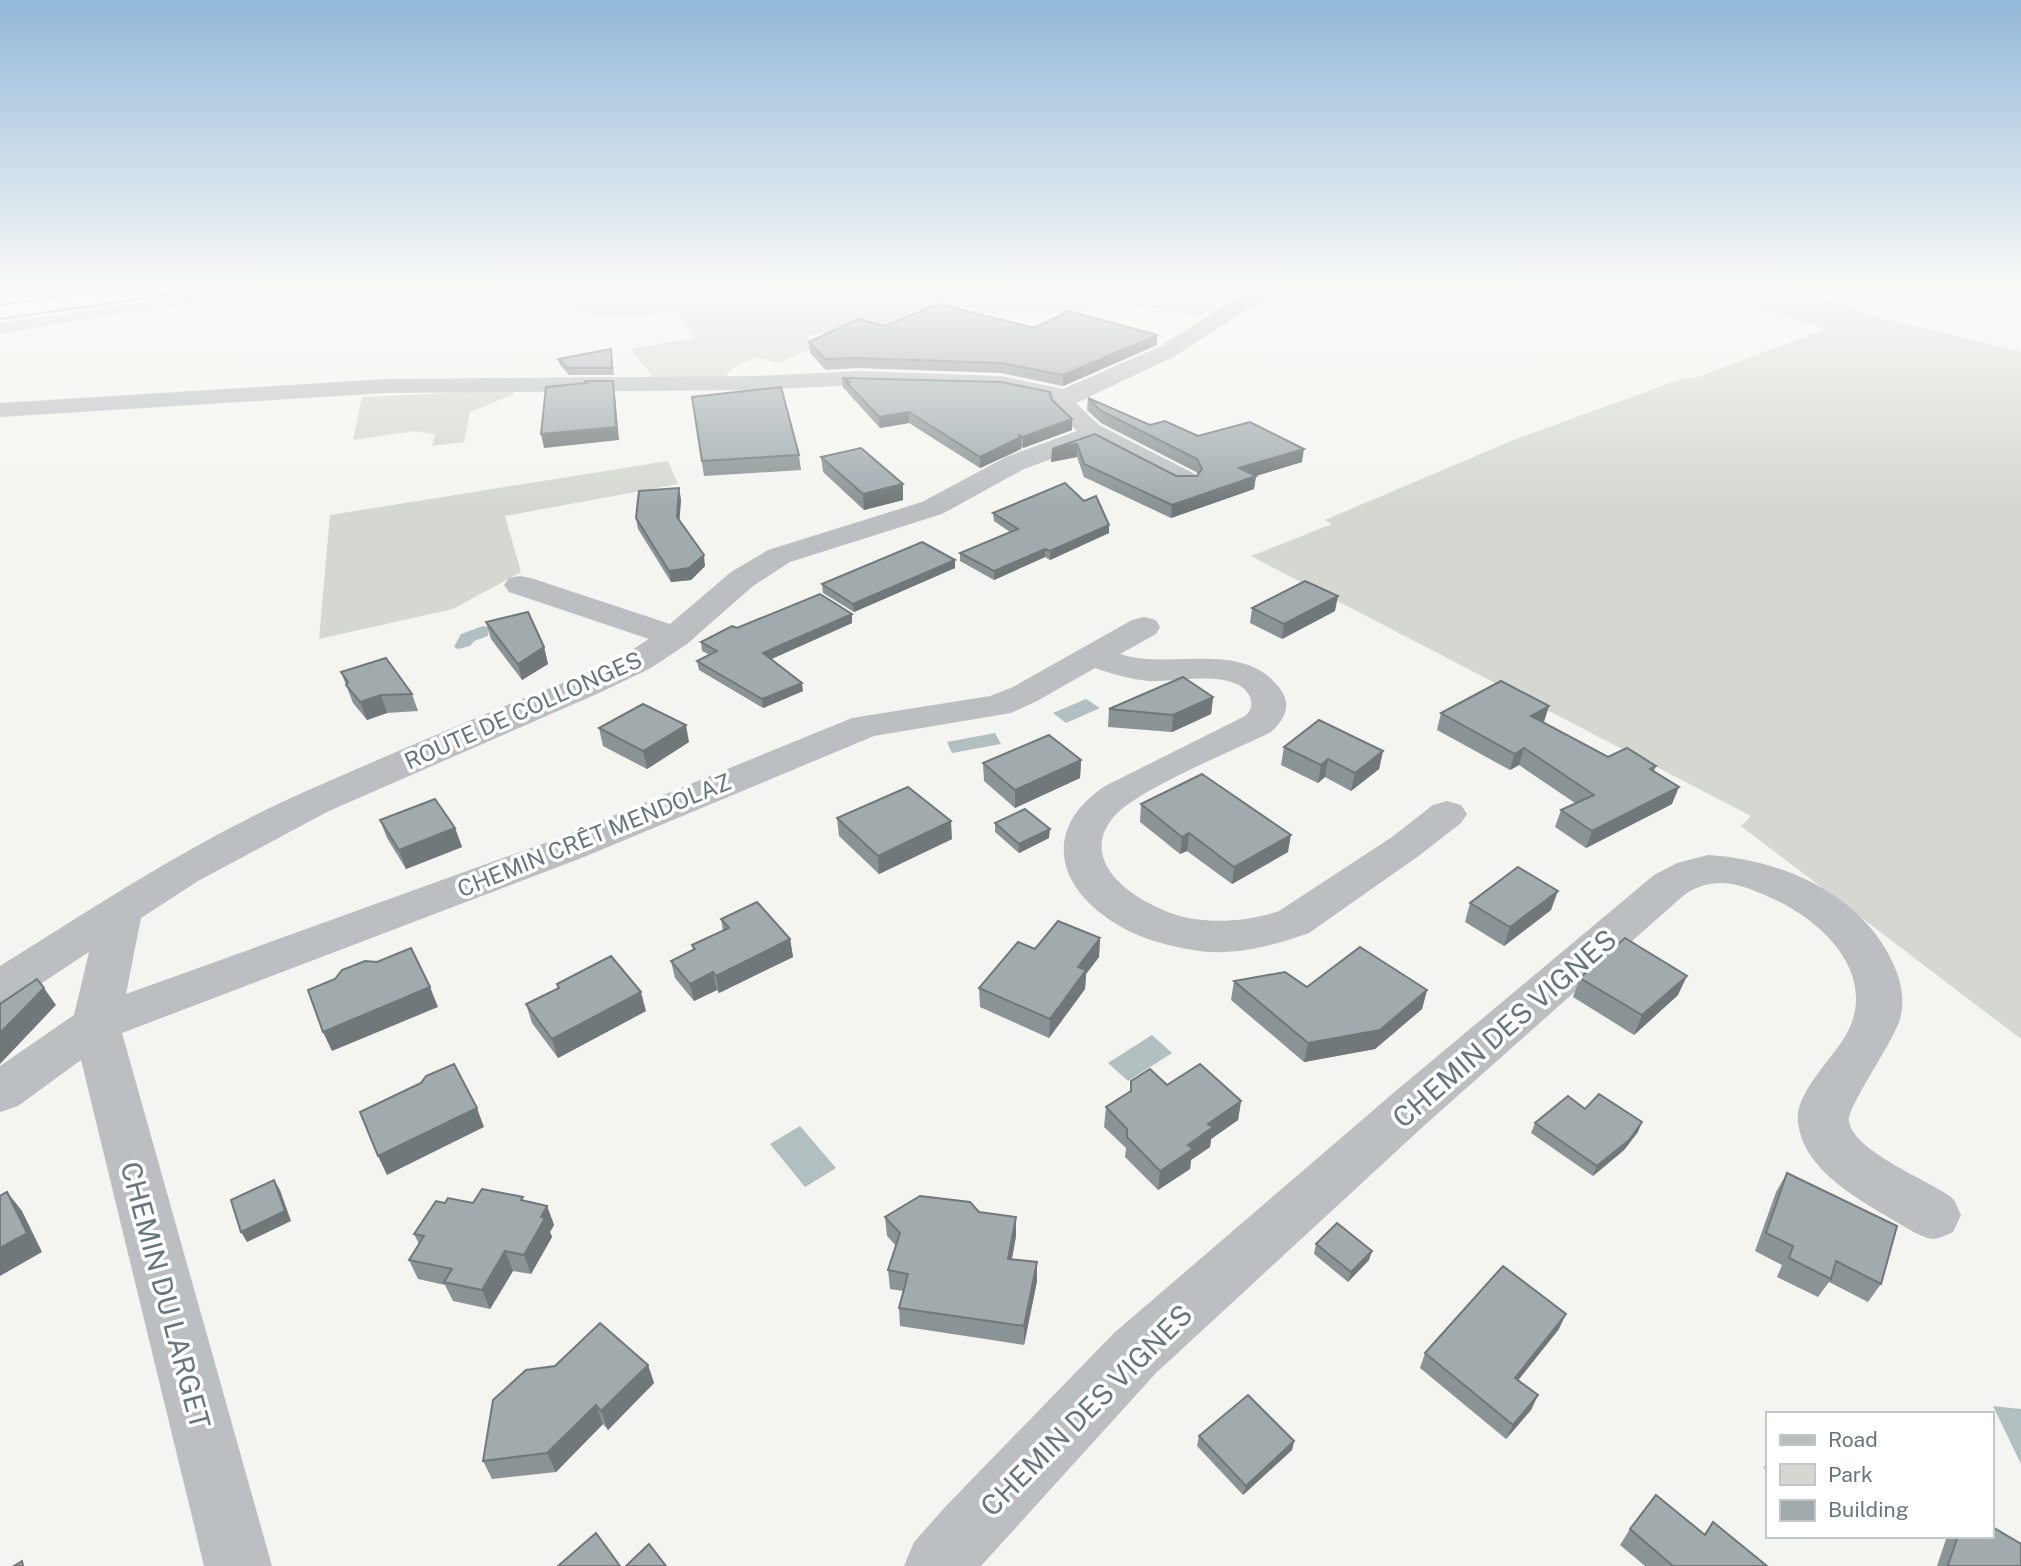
<svg xmlns="http://www.w3.org/2000/svg" width="2021" height="1566" font-family="'Public Sans',sans-serif">
	<style>
		.green { fill: #d4d8d0 }
		.water { fill: #b1bfc1 }
		.lines { fill: none; stroke-linecap: round; stroke-linejoin: round }
		.highway-casing { stroke: #aeb3b5; stroke-width: 4 }
		.minor { fill: #bbbfc2; fill-rule: evenodd }
		.highway { fill: #fff; fill-rule: evenodd }
		.wall { fill: #8a9396 }
		.shaded-wall { fill: #71787a }
		.building { fill: #a1abae; stroke: #71787a; stroke-width: 2 }
		.labels { text-anchor: middle; dominant-baseline: central; stroke-width: 7; stroke-linejoin: round; paint-order: stroke }
		.street-label { font-size: 23px; fill: #65767f; stroke: #fff }
		.near-street-label { font-size: 28px; fill: #65767f; stroke: #fff }
	</style>
	<rect width="100%" height="100%" fill="#f4f4f0"/>
	<!-- green -->
	<g class="green">
		<path d="M260 287H312L138 310 0 334V323Z"/>
		<path d="M518 287H1256L1227 297 1201 316 1104 299 1075 316 1007 308 997 314 962 306 956 323 851 329 806 336 820 345 779 363 756 357 731 369 725 377H653L630 349 694 338 676 310 645 315H592Z"/>
		<path d="M1723 287H1794L1796 291 1874 316 2021 352V1039L1741 826 1751 816 1251 556 1332 524 1325 520 1511 441 1678 380 1698 377 1823 330 1808 323 1734 300Z"/>
		<path d="M514 390V394L470 412 464 442 432 446 435 434 415 431 353 440 362 397Z"/>
		<path d="M668 461 678 484 505 516 521 572 453 609 319 639 330 515Z"/>
	</g>
	<!-- water -->
	<g class="water">
		<path d="M483 626 489 627 488 636 474 641 470 646 458 649 454 647 461 634Z"/>
		<path d="M1086 699 1100 708 1066 723 1053 713Z"/>
		<path d="M995 733 1001 744 952 753 947 742Z"/>
		<path d="M1152 1035 1172 1053 1128 1081 1108 1063Z"/>
		<path d="M800 1126 836 1168 805 1187 770 1144Z"/>
		<path d="M1993 1406 2021 1409V1464Z"/>
	</g>
	<g class="lines">
		<!-- highway casing -->
		<g class="highway-casing">
			<path id="highway" d="M135 287H184L181 291 174 293 0 318V306Z"/>
		</g>
		<!-- minor -->
		<g class="minor">
			<path d="M1260 287H1289L1286 291 1247 309 1175 356 1076 403 1099 425 1195 474 1199 480 1195 486 1185 488 1175 486 1095 443 1024 469 942 514 790 562 753 586 687 644 651 668 599 693 329 811 198 881 141 918 126 994 556 839 852 718 990 696 1013 687 1132 620 1144 617 1156 620 1160 627 1156 634 1120 654C1172 671 1244 638 1281 690 1292 706 1284 720 1271 732 1236 750 1132 791 1112 819 1073 869 1153 913 1194 919 1222 923 1252 920 1279 911L1392 837 1433 805 1447 801 1461 805 1467 814 1461 823 1420 855 1309 933C1272 946 1233 957 1193 950 1166 946 1136 937 1113 922 1054 884 1044 827 1105 786L1245 716C1251 711 1253 705 1250 697 1237 667 1173 683 1148 681 1130 679 1112 674 1095 668L1037 701 1011 713 874 736 584 857 122 1033 272 1566H204L81 1060 18 1106 0 1112V1066L74 1015 89 952 16 1000 0 1005V966C99 904 196 840 304 792 370 763 438 734 505 706 554 686 604 669 649 639L509 592 504 585 509 578 520 576 531 578 670 624 731 572 768 550 922 502 1006 457 1077 431 1054 409 1052 401 1001 390 857 385 758 390 385 393 0 417V403L385 379 758 376 857 371 1001 376 1063 389 1159 347 1232 300Z"/>
			<path d="M1708 855C1779 859 1857 892 1890 957 1900 977 1906 997 1900 1019 1893 1043 1846 1108 1849 1122 1855 1152 1928 1180 1951 1197 1956 1201 1958 1209 1961 1215L1953 1232C1948 1234 1939 1239 1933 1239 1921 1238 1906 1227 1895 1221 1858 1199 1803 1170 1798 1122 1794 1094 1833 1058 1846 1035 1880 974 1821 919 1769 897 1738 883 1713 875 1684 895L1427 1123 1156 1373 981 1566H904L914 1542 947 1505 1114 1333 1391 1095 1654 875 1677 863Z"/>
		</g>
		<!-- highway -->
		<use href="#highway" class="highway"/>
	</g>
	<!-- wall -->
	<g class="wall">
		<path d="M885 326 1034 328 1157 345 1063 386 1001 373 857 368 826 370 810 353 809 342Z"/>
		<path d="M612 356 614 375H569L560 365 558 359Z"/>
		<path d="M842 378 1052 400 1072 430 1023 448 1021 447V449L980 468 909 423 880 428 848 393 847 391 843 388Z"/>
		<path d="M692 397 799 455 801 470 704 476Z"/>
		<path d="M1088 398 1150 425 1302 462 1256 476 1254 489 1171 518 1084 477 1077 457 1051 462 1095 434 1176 476H1197L1198 475 1196 472 1101 423 1087 410Z"/>
		<path d="M821 457 903 484V500L864 510 823 472Z"/>
		<path d="M681 499 679 520 705 566 691 580 671 582 638 529 636 518Z"/>
		<path d="M993 513 1109 533 1050 560 1045 557 994 580 960 561V553L1010 532 994 521Z"/>
		<path d="M955 560V568L854 612 823 593 822 584Z"/>
		<path d="M1252 608 1335 611 1282 639 1250 623Z"/>
		<path d="M852 614V623L771 659 803 691 763 708 699 670 697 661 710 655 702 651 701 642 737 628Z"/>
		<path d="M486 622 544 647 548 664 522 680 491 639Z"/>
		<path d="M341 672 412 694 418 711 387 713 367 720 353 703Z"/>
		<path d="M1213 697 1211 714 1172 732 1108 727 1109 709Z"/>
		<path d="M1441 713 1544 722 1608 757 1656 766 1654 772 1672 804 1586 848 1555 827 1561 810 1575 803 1519 765 1510 770 1437 730Z"/>
		<path d="M599 728 689 742 647 769 603 746Z"/>
		<path d="M1284 747 1383 751 1379 769 1351 791 1325 777 1318 783 1281 765Z"/>
		<path d="M1081 760 1080 778 1015 808 984 781 983 763Z"/>
		<path d="M1141 804 1288 852 1232 884 1187 851 1180 854 1140 822Z"/>
		<path d="M837 818 952 839 879 874 839 836Z"/>
		<path d="M380 820 455 828 462 847 406 869 387 838Z"/>
		<path d="M995 823 1049 838 1019 853 995 832Z"/>
		<path d="M1470 903 1551 910 1504 946 1465 922Z"/>
		<path d="M721 919 790 939 793 957 719 993 717 990 694 1001 675 978 671 961 693 950 692 945 723 931Z"/>
		<path d="M1100 938 1099 957 1086 974 1085 989 1049 1038 980 1007 979 988 1035 949Z"/>
		<path d="M1580 978 1678 995 1634 1035 1573 997Z"/>
		<path d="M1234 981 1307 987 1427 990 1422 1009 1375 1049 1304 1062 1231 1000Z"/>
		<path d="M557 984 646 1011 558 1058 532 1023 526 1004 558 988Z"/>
		<path d="M1167 1085 1241 1101 1238 1120 1211 1139 1210 1147 1191 1160 1190 1169 1158 1190 1125 1157 1126 1148 1104 1127 1106 1107 1131 1091Z"/>
		<path d="M1585 1109 1638 1132 1624 1150 1593 1176 1531 1133 1535 1123Z"/>
		<path d="M1787 1173 1881 1284 1868 1302 1829 1282 1818 1297 1777 1277 1782 1265 1755 1251 1776 1192Z"/>
		<path d="M524 1201 547 1206 554 1225 550 1232 552 1237 531 1274 513 1271 490 1309 453 1301 445 1285 418 1279 409 1260 419 1244 414 1234 445 1203H473Z"/>
		<path d="M979 1212 1016 1236 1012 1259 1037 1281 1024 1345 900 1326 899 1308 903 1291 890 1289 888 1270 896 1246 887 1236 885 1217Z"/>
		<path d="M1316 1244 1369 1260 1348 1282 1314 1254Z"/>
		<path d="M1559 1329 1518 1380 1538 1395 1531 1410 1506 1439 1420 1368 1425 1353Z"/>
		<path d="M648 1365 654 1383 608 1430 603 1424 556 1472 492 1479 483 1461Z"/>
		<path d="M1199 1436 1294 1441 1292 1450 1243 1495 1197 1446Z"/>
		<path d="M1767 1459V1471L1764 1468Z"/>
		<path d="M1713 1522 1767 1566H1645L1620 1545 1630 1529 1704 1534Z"/>
		<path d="M1947 1536H1991L2021 1566H1937Z"/>
	</g>
	<!-- shaded-wall -->
	<g class="shaded-wall">
		<path d="M1157 335V345L1063 386V375Z"/>
		<path d="M613 381 615 394 619 440 544 448 541 434Z"/>
		<path d="M909 412V423L880 428 879 417Z"/>
		<path d="M1072 419V430L1023 448V437Z"/>
		<path d="M1021 437V449L980 468V457Z"/>
		<path d="M1077 444V457L1051 462 1052 449Z"/>
		<path d="M1304 449 1302 462 1238 481 1239 468Z"/>
		<path d="M1256 476 1254 489 1171 518 1172 505Z"/>
		<path d="M903 484V500L864 510 863 494Z"/>
		<path d="M679 488 681 499 679 528 677 517Z"/>
		<path d="M1109 525V533L1050 560V551Z"/>
		<path d="M1045 549V557L994 580V571Z"/>
		<path d="M704 555 705 566 691 580 671 582 669 571Z"/>
		<path d="M955 560V568L854 612 853 604Z"/>
		<path d="M1338 596 1335 611 1282 639 1284 624Z"/>
		<path d="M852 614V623L765 662 763 653Z"/>
		<path d="M544 647 548 664 522 680 518 664Z"/>
		<path d="M802 683 803 691 763 708 762 699Z"/>
		<path d="M381 695 387 713 367 720 360 702Z"/>
		<path d="M1213 697 1211 714 1172 732 1173 715Z"/>
		<path d="M1549 706 1544 722 1531 716Z"/>
		<path d="M686 725 689 742 647 769 643 751Z"/>
		<path d="M1524 748 1519 765 1510 770 1515 754Z"/>
		<path d="M1383 751 1379 769 1351 791 1355 773Z"/>
		<path d="M1328 759 1325 777 1318 783 1321 765Z"/>
		<path d="M1081 760 1080 778 1015 808V790Z"/>
		<path d="M1679 787 1672 804 1586 848 1592 831Z"/>
		<path d="M951 821 952 839 879 874 878 856Z"/>
		<path d="M455 828 462 847 406 869 399 850Z"/>
		<path d="M1050 829 1049 838 1019 853V844Z"/>
		<path d="M1189 833 1187 851 1180 854 1182 837Z"/>
		<path d="M1291 835 1288 852 1232 884 1234 867Z"/>
		<path d="M1558 891 1551 910 1504 946 1510 927Z"/>
		<path d="M1100 938 1099 957 1086 974 1085 989 1049 1038 1050 1019 1078 967Z"/>
		<path d="M790 939 793 957 719 993 716 976Z"/>
		<path d="M713 972 717 990 694 1001 690 984Z"/>
		<path d="M1687 976 1678 995 1634 1035 1642 1015Z"/>
		<path d="M430 987 438 1007 332 1051 323 1032Z"/>
		<path d="M44 988 56 1005 0 1064V1033Z"/>
		<path d="M1427 990 1422 1009 1375 1049 1304 1062 1308 1043Z"/>
		<path d="M641 992 646 1011 558 1058 552 1039Z"/>
		<path d="M1241 1101 1238 1120 1211 1139 1210 1147 1191 1160 1190 1169 1158 1190 1160 1171 1208 1124Z"/>
		<path d="M477 1108 484 1127 387 1175 378 1156Z"/>
		<path d="M1642 1122 1638 1132 1624 1150 1593 1176 1597 1166Z"/>
		<path d="M274 1180 280 1190 291 1221 247 1242 241 1232Z"/>
		<path d="M7 1192 22 1211 42 1252 0 1276V1248Z"/>
		<path d="M547 1206 554 1225 550 1232 552 1237 531 1274 524 1255 541 1217Z"/>
		<path d="M1016 1217V1236L1008 1277V1259Z"/>
		<path d="M505 1251 513 1271 490 1309 482 1290Z"/>
		<path d="M1372 1251 1369 1260 1348 1282 1351 1272Z"/>
		<path d="M1037 1262V1281L1024 1345V1326Z"/>
		<path d="M1566 1314 1559 1329 1508 1393 1515 1378Z"/>
		<path d="M648 1365 654 1383 608 1430 601 1411Z"/>
		<path d="M1538 1395 1531 1410 1506 1439 1513 1425Z"/>
		<path d="M596 1405 603 1424 556 1472 547 1453Z"/>
		<path d="M1294 1441 1292 1450 1243 1495 1246 1486Z"/>
	</g>
	<!-- building -->
	<g class="building">
		<path d="M939 304 1034 328 1069 311 1157 335 1063 375 1001 363 856 358 825 359 809 342 858 319 885 326Z"/>
		<path d="M611 349 612 368H568L558 359Z"/>
		<path d="M842 378 1001 382 1050 392 1052 400 1072 419 1023 437 1018 435 1021 437 980 457 909 412 879 417 847 383 850 382Z"/>
		<path d="M585 381H613L616 427 541 434 546 387 587 383Z"/>
		<path d="M781 387 799 455 702 461 692 397Z"/>
		<path d="M1088 398 1150 425 1165 421 1198 436 1250 422 1304 449 1239 468 1256 476 1172 505 1084 464 1077 444 1052 449 1095 434 1176 476H1197L1202 469 1197 459 1101 411Z"/>
		<path d="M861 448 903 484 863 494 821 457Z"/>
		<path d="M1065 483 1084 501 1096 496 1109 525 1050 551 1045 549 994 571 960 553 1018 529 993 513Z"/>
		<path d="M679 488 677 517 704 555 689 568 669 571 636 518 639 491Z"/>
		<path d="M922 542 955 560 853 604 822 584Z"/>
		<path d="M1305 581 1338 596 1284 624 1252 608Z"/>
		<path d="M820 594 852 614 763 653 802 683 762 699 697 661 717 651 701 642 732 626 737 628Z"/>
		<path d="M528 612 544 647 518 664 486 622Z"/>
		<path d="M386 658 412 694 381 695 360 702 346 685 348 682 341 672Z"/>
		<path d="M1183 677 1213 697 1173 715 1109 709Z"/>
		<path d="M1501 681 1549 706 1531 716 1608 757 1627 748 1656 766 1650 769 1679 787 1592 831 1561 810 1594 795 1524 748 1515 754 1441 713Z"/>
		<path d="M643 704 686 725 643 751 599 728Z"/>
		<path d="M1319 720 1383 751 1355 773 1328 759 1321 765 1284 747Z"/>
		<path d="M1049 735 1081 760 1015 790 983 763Z"/>
		<path d="M1202 774 1291 835 1234 867 1189 833 1182 837 1141 804Z"/>
		<path d="M908 787 951 821 878 856 837 818Z"/>
		<path d="M435 799 455 828 399 850 380 820Z"/>
		<path d="M1025 809 1050 829 1019 844 995 823Z"/>
		<path d="M1518 867 1558 891 1510 927 1470 903Z"/>
		<path d="M757 902 790 939 716 976 713 972 690 984 671 961 695 949 692 945 729 928 721 919Z"/>
		<path d="M1058 921 1100 938 1078 967 1086 970 1050 1019 979 988 1018 942 1035 949Z"/>
		<path d="M1625 938 1687 976 1642 1015 1580 978Z"/>
		<path d="M1360 947 1427 990 1380 1030 1308 1043 1234 981 1285 972 1307 987Z"/>
		<path d="M411 948 430 987 323 1032 308 990 335 979 342 970 365 961 377 962Z"/>
		<path d="M611 956 641 992 552 1039 526 1004 559 988 557 984Z"/>
		<path d="M37 979 44 988 0 1033V1004Z"/>
		<path d="M454 1064 477 1108 378 1156 360 1112 421 1083 426 1076Z"/>
		<path d="M1200 1064 1241 1101 1208 1124 1213 1127 1188 1145 1193 1149 1160 1171 1127 1137V1129L1106 1107 1131 1091V1081L1150 1069 1167 1085Z"/>
		<path d="M1599 1094 1642 1122 1629 1140 1597 1166 1535 1123 1568 1096 1585 1109Z"/>
		<path d="M1787 1173 1897 1226 1881 1284 1836 1261 1831 1279 1789 1258 1793 1246 1766 1233Z"/>
		<path d="M274 1180 285 1211 241 1232 231 1200Z"/>
		<path d="M482 1189 523 1197 521 1200 547 1206 541 1217 545 1218 524 1255 505 1251 482 1290 444 1282 452 1269 409 1260 424 1236 414 1234 436 1201 445 1203 448 1198 473 1203Z"/>
		<path d="M7 1192 27 1233 0 1248V1196Z"/>
		<path d="M920 1196 970 1202 979 1212 1016 1217 1008 1259 1037 1262 1024 1326 899 1308 908 1274 888 1270 900 1233 885 1217Z"/>
		<path d="M1337 1223 1372 1251 1351 1272 1316 1244Z"/>
		<path d="M1503 1266 1566 1314 1515 1378 1538 1395 1513 1425 1425 1353Z"/>
		<path d="M600 1323 648 1365 601 1411 596 1405 547 1453 483 1461 493 1400 526 1370 555 1366Z"/>
		<path d="M1248 1395 1294 1441 1246 1486 1199 1436Z"/>
		<path d="M1656 1495 1705 1535 1713 1522 1767 1566H1673L1630 1529Z"/>
		<path d="M1991 1526 2021 1544V1566H1950L1948 1565 1958 1536H1991Z"/>
		<path d="M596 1533 620 1566H558Z"/>
		<path d="M649 1544 666 1566H626Z"/>
		<path d="M22 1561 23 1566H14Z"/>
	</g>
	<!-- sky -->
	<linearGradient id="sky" x2="0" y2="1"><stop stop-color="#92b8d8"/><stop offset="0.57" stop-color="#fafaf8"/><stop offset="1" stop-color="#fafaf8" stop-opacity="0"/></linearGradient>
	<rect width="2021" height="506" fill="url(#sky)"/>
	<g class="labels">
		<!-- street labels -->
		<g class="street-label">
			<text transform="translate(523 710) rotate(-24)">ROUTE DE COLLONGES</text>
			<text transform="translate(594 835) rotate(-22)">CHEMIN CRÊT MENDOLAZ</text>
		</g>
		<!-- near-street labels -->
		<g class="near-street-label">
			<text transform="translate(1504 1028) rotate(-41)">CHEMIN DES VIGNES</text>
			<text transform="translate(166 1295) rotate(75)">CHEMIN DU LARGET</text>
			<text transform="translate(1086 1410) rotate(-45)">CHEMIN DES VIGNES</text>
		</g>
	</g>
	<!-- legend -->
	<rect x="1766" y="1412" width="228" height="126" fill="#ffffff" stroke="#c1c8cc" stroke-width="2"/>
	<rect x="1780" y="1435" width="35" height="10" fill="#bbbfc2" stroke="#c1c8cc" stroke-width="2"/>
	<text x="1828" y="1447" font-size="21" fill="#65767f">Road</text>
	<rect x="1780" y="1464" width="35" height="21" fill="#d4d8d0" stroke="#c1c8cc" stroke-width="2"/>
	<text x="1828" y="1482" font-size="21" fill="#65767f">Park</text>
	<rect x="1780" y="1500" width="35" height="21" fill="#a1abae" stroke="#c1c8cc" stroke-width="2"/>
	<text x="1828" y="1517" font-size="21" fill="#65767f">Building</text>
</svg>
